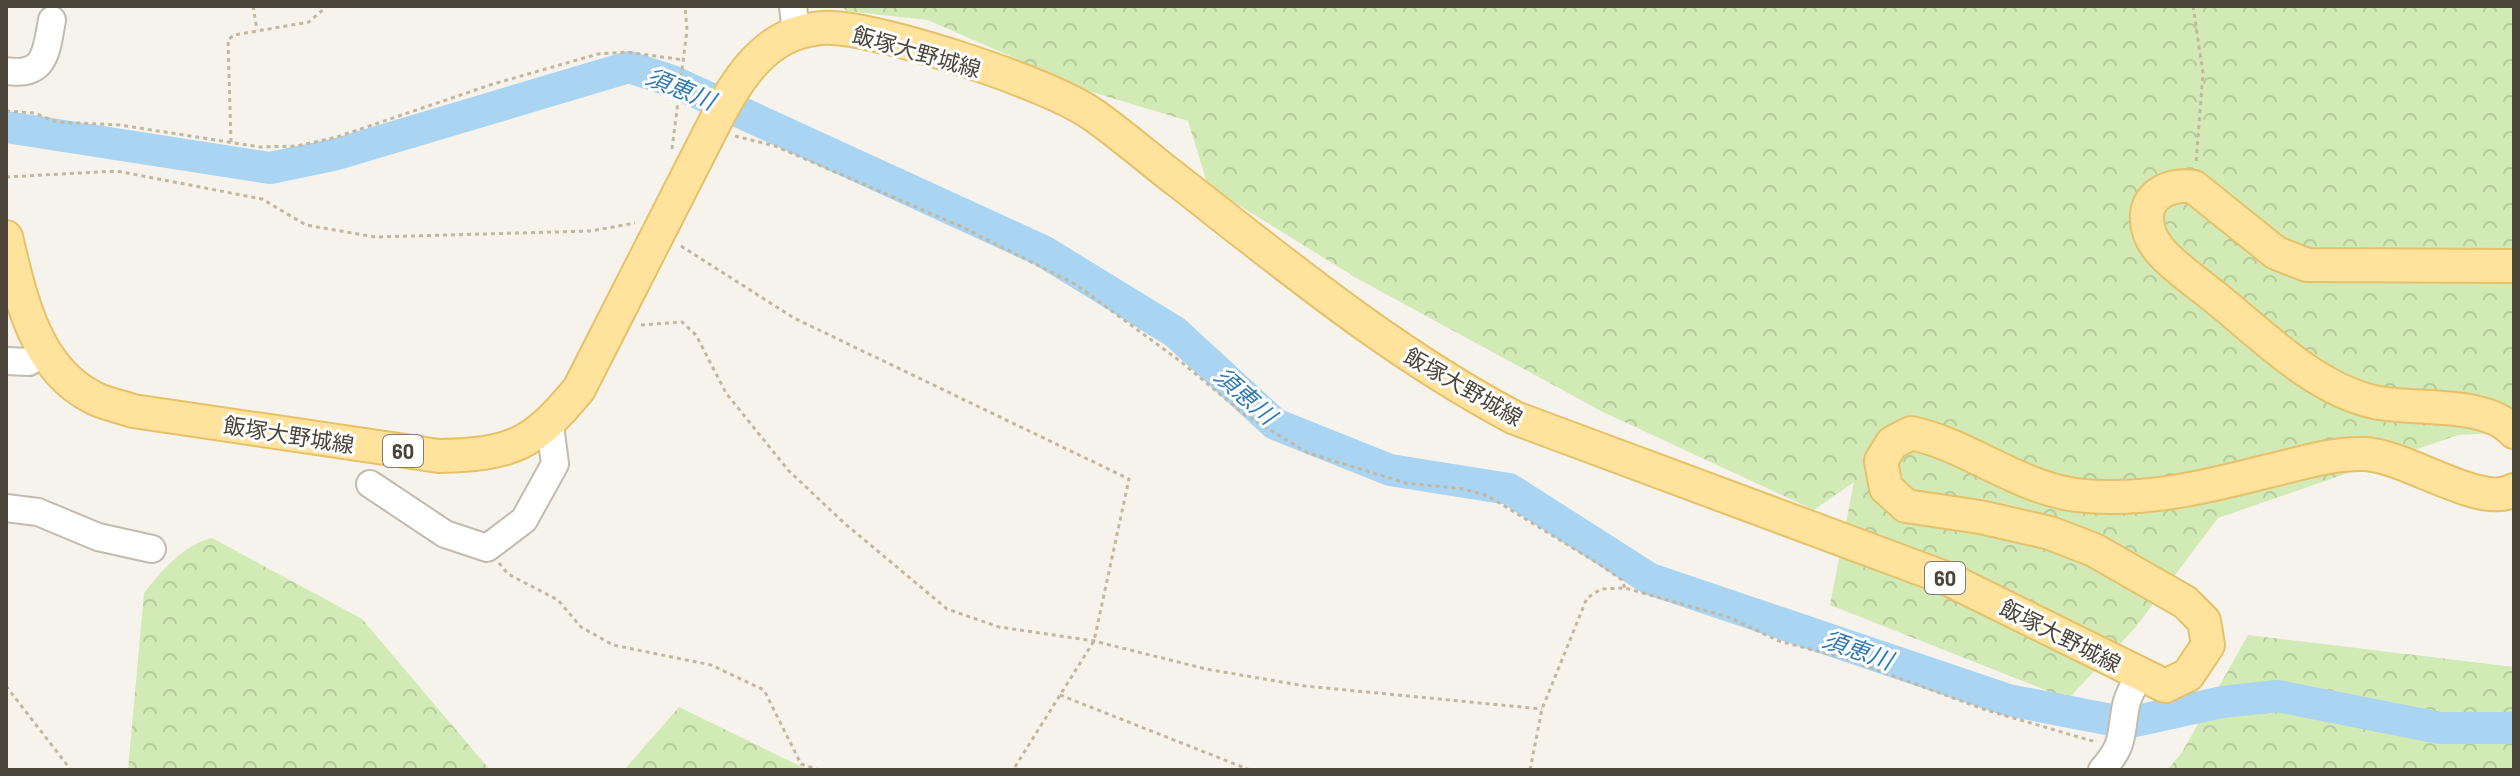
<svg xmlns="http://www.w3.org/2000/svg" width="2520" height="776" font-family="Barlow,'Noto Sans JP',sans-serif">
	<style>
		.forest { fill: url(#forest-crowns) }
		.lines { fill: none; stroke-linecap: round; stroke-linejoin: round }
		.river { stroke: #a9d4f2; stroke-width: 32 }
		.minor-casing { stroke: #c2bbae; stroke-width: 30 }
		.major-casing { stroke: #e6c16a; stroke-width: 36 }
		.path { stroke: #c4b79f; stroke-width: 3; stroke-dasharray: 4 4; stroke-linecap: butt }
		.minor { stroke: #fff; stroke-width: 26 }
		.major { stroke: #ffe39c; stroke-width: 32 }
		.labels { text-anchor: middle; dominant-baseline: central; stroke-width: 6; stroke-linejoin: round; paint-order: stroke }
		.shield { fill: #fff; stroke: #817c74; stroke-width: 2 }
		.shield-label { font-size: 20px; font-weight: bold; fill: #4b4439 }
		.street-label { font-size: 22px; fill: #4b4439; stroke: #fff }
		.water-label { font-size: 24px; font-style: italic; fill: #2e7ab2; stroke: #fff }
	</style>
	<defs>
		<pattern id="forest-crowns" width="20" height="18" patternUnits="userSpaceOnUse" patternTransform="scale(2)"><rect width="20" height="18" fill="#d2eab5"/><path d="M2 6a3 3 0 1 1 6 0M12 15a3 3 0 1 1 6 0" fill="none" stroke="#b6ca9c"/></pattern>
	</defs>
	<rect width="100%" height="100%" fill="#f6f3ec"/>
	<!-- forest -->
	<g class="forest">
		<path d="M842 6H2514V432L2458 435 2218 518 2135 628 2068 699 1830 605 1854 482 1814 510 1603 412 1358 279 1208 186 1188 121 1092 92 928 20 846 11Z"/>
		<path d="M212 538 362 619 490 770H128L144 593C160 572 184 544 212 538Z"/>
		<path d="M2248 635 2514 667V770H2167L2181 754Z"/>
		<path d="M679 707 808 770H624Z"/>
	</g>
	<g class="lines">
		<!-- river -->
		<path class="river" d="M6 127 270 168 337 154 629 67 672 81 1043 251 1175 332 1275 424 1390 470 1509 489 1650 579 2008 700 2127 723 2222 702 2277 696 2440 728H2514"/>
		<!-- minor casing -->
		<g class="minor-casing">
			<g id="minor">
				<path d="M793 6 796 33"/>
				<path d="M6 71C46 77 46 52 52 20"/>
				<path d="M6 361 29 362 43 350"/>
				<path d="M370 484 445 534 487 548 524 520 555 464 550 425"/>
				<path d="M6 508 38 512 98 537 152 549"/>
				<path d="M2102 770C2125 744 2120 736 2126 705 2128 695 2135 684 2139 675"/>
			</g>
		</g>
		<!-- major casing -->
		<g class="major-casing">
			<g id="major">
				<path d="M6 237C20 295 34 367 92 397 104 404 120 406 133 411L439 456C512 454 532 446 579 389L716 120C734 85 758 46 797 33 807 30 823 27 833 28 887 31 1048 83 1092 114 1121 134 1149 159 1178 181 1287 266 1392 353 1515 418L1948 579 2165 686 2188 675 2208 645 2204 621 2185 602 2094 550 2050 533 1980 517 1906 506 1886 488 1881 461 1892 443 1911 433C1968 445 2017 487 2076 495 2141 503 2206 487 2268 471 2300 464 2331 453 2364 454 2406 455 2481 510 2514 490"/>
				<path d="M2514 266 2307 265 2276 253 2194 187C2174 183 2145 193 2147 219 2147 233 2154 245 2165 256 2182 273 2203 287 2221 302 2266 339 2316 389 2374 402 2414 411 2486 400 2514 432"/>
			</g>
		</g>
		<!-- path -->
		<g class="path">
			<path d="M253 6 257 30"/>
			<path d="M2193 6 2203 73 2196 163"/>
			<path d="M6 111 34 113 57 122 120 125 260 147 297 146 337 137 493 84 598 54 627 52 684 60"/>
			<path d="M735 136 775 146 960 226 1075 284 1180 361 1244 414 1308 453 1406 483 1464 489 1488 496 1599 564 1622 580 1625 588"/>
			<path d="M231 142 228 40 234 35 309 22 327 6"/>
			<path d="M672 149 687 30 685 6"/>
			<path d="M6 177 117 171 262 199 306 225 375 237 591 231 635 223"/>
			<path d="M681 246 794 318 1129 479 1094 641 1013 770"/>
			<path d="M641 325 682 322 696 335 726 393 788 470 843 522 947 609 999 627 1094 641 1206 669 1305 686 1542 709"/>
			<path d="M499 563 508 574 558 600 581 627 613 645 711 665 764 690 801 764 819 770"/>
			<path d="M6 686 71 770"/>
			<path d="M1060 695 1250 770"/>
			<path d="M1530 770 1542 709 1587 598 1601 589 1625 588 1728 617 1779 641 1847 659 1986 710 2096 742"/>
		</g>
		<!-- minor -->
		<use href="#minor" class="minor"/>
		<!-- major -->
		<use href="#major" class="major"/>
	</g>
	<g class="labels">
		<!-- shield labels -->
		<g class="shield">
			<rect x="383" y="435" width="40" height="32" rx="6"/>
			<rect x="1925" y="562" width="40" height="32" rx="6"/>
		</g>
		<g class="shield-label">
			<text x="403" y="451">60</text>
			<text x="1945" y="578">60</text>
		</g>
		<!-- street labels -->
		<g class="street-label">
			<text transform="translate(917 51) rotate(16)">飯塚大野城線</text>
			<text transform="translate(1464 386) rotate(30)">飯塚大野城線</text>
			<text transform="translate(289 434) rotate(9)">飯塚大野城線</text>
			<text transform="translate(2061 635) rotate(27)">飯塚大野城線</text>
		</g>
		<!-- water labels -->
		<g class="water-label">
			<text transform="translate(681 88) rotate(22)">須恵川</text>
			<text transform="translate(1246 395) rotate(41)">須恵川</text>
			<text transform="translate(1858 649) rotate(19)">須恵川</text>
		</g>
	</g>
	<!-- border -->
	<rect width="2520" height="776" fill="none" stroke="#4b4439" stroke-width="16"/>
</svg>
